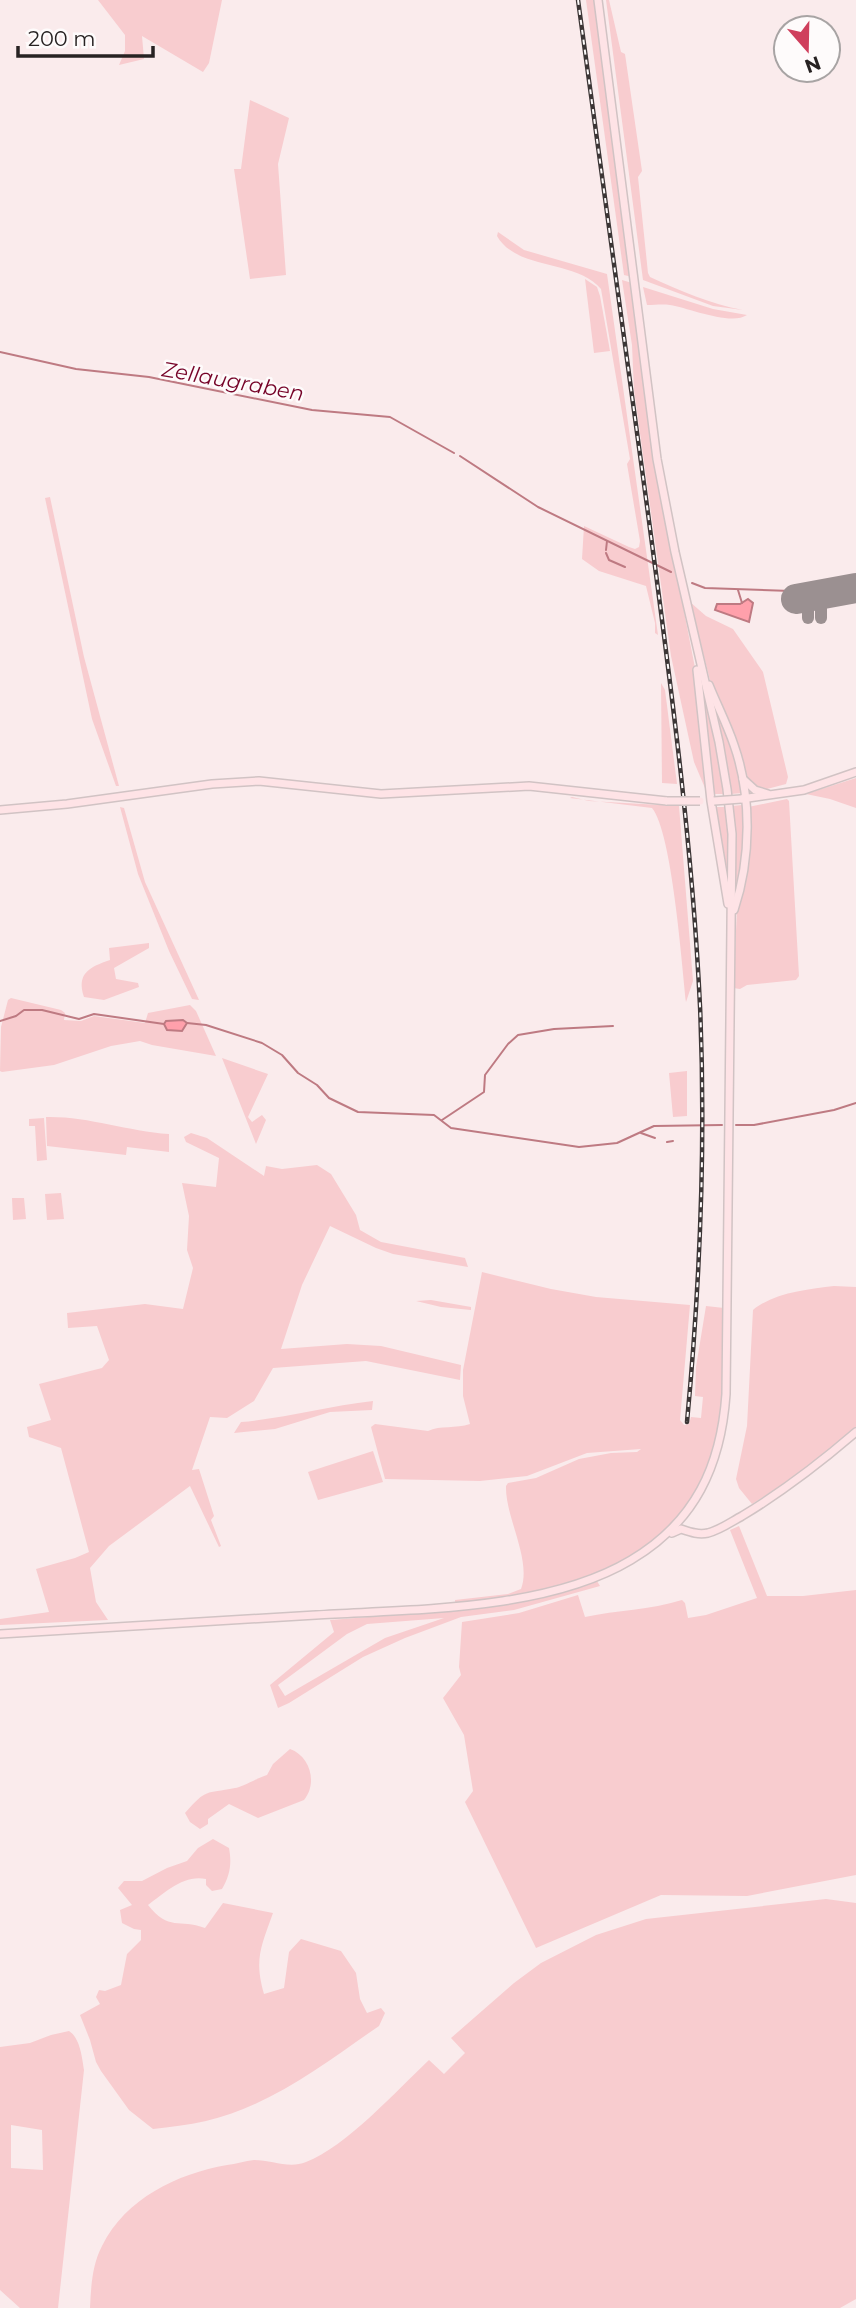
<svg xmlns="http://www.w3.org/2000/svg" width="856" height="2308" font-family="Montserrat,sans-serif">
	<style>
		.green { fill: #f8cccf; fill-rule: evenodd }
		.water { fill: #ffa0ab; stroke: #be7a82; stroke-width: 2 }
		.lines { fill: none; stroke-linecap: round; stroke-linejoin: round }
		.stream { stroke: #be7a82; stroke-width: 2 }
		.taxiway { stroke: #9b9091; stroke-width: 12 }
		.runway { stroke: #9b9091; stroke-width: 30 }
		.secondary-casing { stroke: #d1c3c4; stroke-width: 10 }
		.secondary { stroke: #fee3e6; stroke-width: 7 }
		.rail-casing { stroke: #3c3636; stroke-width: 4.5 }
		.rail { stroke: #fefbfb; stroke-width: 2; stroke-dasharray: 5; stroke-linecap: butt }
		.secondary-bridge-casing { stroke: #d1c3c4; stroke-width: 10; stroke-linecap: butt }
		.secondary-bridge { stroke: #fee3e6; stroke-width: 7 }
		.labels { text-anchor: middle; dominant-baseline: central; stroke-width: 5; stroke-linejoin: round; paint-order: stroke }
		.water-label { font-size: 21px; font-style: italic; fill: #760328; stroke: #fefbfb }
	</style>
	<rect width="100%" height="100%" fill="#faebec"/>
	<!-- green -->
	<g class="green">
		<path d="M98 0H222L209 63 203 72 142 36 144 59 119 65 125 51V35Z"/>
		<path d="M586 0H594L632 277 624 275Z"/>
		<path d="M606 0H609L621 52 625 54 642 171 638 177 648 273 650 277C681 291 710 304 743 310L713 306 643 280Z"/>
		<path d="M250 100 289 118 278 164 286 275 250 279 234 169H241Z"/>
		<path d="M498 232 524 250 607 274 658 635 655 633V623L646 586 599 571 582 559 584 526 629 547 635 549 639 547 640 541 627 464 630 459 601 289C576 259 517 271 497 236Z"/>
		<path d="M585 279 597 287 600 296 610 351 594 353Z"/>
		<path d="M622 280 632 283 674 560 696 673 708 787 705 788 694 762 671 656 634 390 632 345Z"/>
		<path d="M643 287 713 309 747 315C731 326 689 308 670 305 662 304 655 305 647 305Z"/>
		<path d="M50 497 84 657 119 786H116L92 719 45 498Z"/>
		<path d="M690 602 706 616 733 629 763 672 788 777 786 784 767 789 756 787 749 781 738 747 710 680Z"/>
		<path d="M701 676 726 794H714Z"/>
		<path d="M661 683 665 690 677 784 662 783Z"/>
		<path d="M709 690 736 758 743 793 731 794Z"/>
		<path d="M856 778V808L830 799 806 794Z"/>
		<path d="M572 797 589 801 679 806 693 981 686 1002C682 965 672 832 652 808L570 798Z"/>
		<path d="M787 799 789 801 799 976 796 980 747 985 740 989 733 988 737 911 748 807Z"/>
		<path d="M742 805 744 807V845L735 902 736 853 732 806Z"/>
		<path d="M120 807 124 808 145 882 199 1000 192 999 169 951 138 874Z"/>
		<path d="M715 807H726L729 849 730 899Z"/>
		<path d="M149 943V948L114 968 116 979 138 983 139 987 104 1000 84 997C76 973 90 967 110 960L109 948Z"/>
		<path d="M11 998 61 1010 65 1013 64 1020 81 1021 94 1016 145 1023 148 1013 190 1005 196 1011 216 1056 152 1045 140 1041 111 1046 54 1065 2 1072 0 1071 1 1027 8 1000Z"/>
		<path d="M222 1058 268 1074 248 1117 252 1122 262 1115 266 1120 256 1144Z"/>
		<path d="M687 1071V1116L673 1117 669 1073Z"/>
		<path d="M46 1117C87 1116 127 1131 169 1134V1152L127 1147 126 1155 47 1146Z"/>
		<path d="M44 1118 47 1160 37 1161 35 1126H29V1119Z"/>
		<path d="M191 1133 207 1138 264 1176 266 1166 282 1169 317 1165 331 1174 356 1215 360 1230 381 1242 465 1258 468 1267 393 1254 376 1248 330 1226 302 1285 281 1349 347 1344 381 1346 461 1365 460 1380 366 1361 273 1368 254 1401 227 1418 210 1417 192 1470 199 1469 214 1516 211 1520 221 1546 219 1547 190 1486 109 1546 90 1568 96 1602 108 1620 0 1625V1619L49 1612 36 1569 75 1558 89 1552 61 1448 29 1437 27 1427 51 1420 39 1384 102 1368 109 1360 97 1326 68 1328 67 1313 145 1304 183 1309 193 1268 187 1250 189 1216 182 1183 216 1187 219 1158 186 1142 184 1137Z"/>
		<path d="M61 1193 64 1219 47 1220 45 1194Z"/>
		<path d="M12 1198H24L26 1219 13 1220Z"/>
		<path d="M482 1272 551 1289 596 1297 690 1305 680 1420 684 1425 689 1424 691 1417 701 1418 703 1397 695 1396 696 1367 706 1306 724 1308C723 1352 729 1409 715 1452 675 1569 564 1590 455 1604V1600L508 1594 521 1589C532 1560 505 1517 506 1486L508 1483 536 1478 579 1459 611 1453 637 1452 641 1449 587 1453 527 1476 480 1481 385 1479 371 1427 375 1424 428 1431C440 1425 456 1429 470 1424L463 1396V1370Z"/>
		<path d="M834 1286 856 1287V1428L791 1480 752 1504 739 1488 736 1479 747 1426 753 1310C773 1293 808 1289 834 1286Z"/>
		<path d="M431 1300 471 1307V1310L441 1307 416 1301Z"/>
		<path d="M373 1401 372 1410 330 1412 275 1429 234 1433 241 1422C286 1418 328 1406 373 1401Z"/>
		<path d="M373 1451 383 1482 318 1500 308 1472Z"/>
		<path d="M739 1526 767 1596H803L856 1590V1875L747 1896 661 1895 536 1948 465 1802 473 1791 464 1735 443 1698 461 1675 459 1667 462 1622 519 1613 578 1595 585 1617C617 1610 650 1610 682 1600L685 1603 688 1618 706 1615 757 1598 730 1530Z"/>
		<path d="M597 1581 600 1586 514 1610 461 1617 405 1638 363 1657 289 1703 278 1708 270 1685 334 1632 330 1620C420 1613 510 1609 597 1581ZM444 1618 385 1638 285 1696 278 1685 347 1634 367 1624Z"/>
		<path d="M290 1749C310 1756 318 1783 304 1800L258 1818 229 1804 208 1819V1824L200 1829 190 1822 185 1813C207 1788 205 1794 235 1788 242 1787 257 1778 267 1775L273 1764Z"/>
		<path d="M213 1839 229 1848C232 1864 230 1875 222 1889L212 1891 206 1885V1879C184 1874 164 1893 148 1905 169 1932 179 1918 205 1928L223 1903 273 1913C261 1947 254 1959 264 1994L284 1988 289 1952 301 1939 341 1951 356 1973 360 1999 367 2013 381 2008 385 2013 379 2026C325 2063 271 2106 206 2121 188 2125 170 2127 153 2129L129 2110 101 2071 96 2062 90 2040 80 2015 100 2004 96 1997 99 1990 105 1991 121 1985 127 1954 141 1940V1930L134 1929 122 1923 120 1910 132 1905 118 1888 124 1881H142L167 1868 187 1861 198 1848Z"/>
		<path d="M826 1899 856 1903V2299L840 2308H90C91 2287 92 2265 102 2246 126 2198 177 2174 227 2165 236 2164 245 2161 254 2160 272 2160 289 2169 306 2162 346 2147 397 2090 429 2060L444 2074 465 2053 451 2038 514 1983 541 1963 596 1935 646 1919Z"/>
		<path d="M69 2031C80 2038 82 2057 84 2070L58 2308H20L0 2290V2047L30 2043 51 2035ZM11 2125 42 2130 43 2170 11 2168Z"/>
	</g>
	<!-- water -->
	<g class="water">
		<path d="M748 599 753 603 749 622 715 610 717 604H740Z"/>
		<path d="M183 1020 187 1023 182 1031 167 1030 164 1024 166 1021Z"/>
	</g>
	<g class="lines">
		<!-- stream -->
		<g class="stream">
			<path d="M0 352 76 369 149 377 312 410 390 417 454 453"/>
			<path d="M460 456 538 507 671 572"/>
			<path d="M606 550 607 541"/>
			<path d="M606 553 609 560 625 567"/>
			<path d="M692 583 705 588 791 591"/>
			<path d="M738 590 742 603"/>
			<path d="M0 1021 16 1016 24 1010H42L79 1019 94 1014 164 1024"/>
			<path d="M187 1023 206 1025 262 1043 282 1055 298 1073 317 1085 329 1098 358 1112 434 1115 451 1128 579 1147 617 1143 654 1126 722 1125"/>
			<path d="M442 1120 484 1092 485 1075 508 1044 518 1035 554 1029 613 1026"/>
			<path d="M736 1125H754L834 1110 856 1103"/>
			<path d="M641 1133 655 1138"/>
			<path d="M667 1142 673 1141"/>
		</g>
		<!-- taxiway -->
		<g class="taxiway">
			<path d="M821 594V618"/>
			<path d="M808 618V597"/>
		</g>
		<!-- runway -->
		<path class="runway" d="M796 599 856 588"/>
		<!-- secondary casing -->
		<g class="secondary-casing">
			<g id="secondary">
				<path d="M697 670 711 801 728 904"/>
				<path d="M709 685C717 705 727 724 734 745 752 796 751 859 734 910"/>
				<path d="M743 779 755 790 768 794"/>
				<path d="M741 799 804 790 856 772"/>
				<path d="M0 810 67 804 212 784 259 781 381 794 529 786 667 801"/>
				<path d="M672 1533 681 1529C690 1532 698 1535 708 1533 720 1530 731 1522 742 1516 782 1492 820 1463 856 1432"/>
				<path d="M0 1634C105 1628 211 1621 316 1615 413 1609 546 1611 631 1560 695 1522 721 1466 726 1394L732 834 727 789 719 742 675 552 657 459 598 0"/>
			</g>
		</g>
		<!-- secondary -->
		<use href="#secondary" class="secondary"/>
		<!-- rail casing -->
		<g class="rail-casing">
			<path id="rail" d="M578 0C601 169 624 337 647 506 669 672 692 838 700 1006 706 1145 700 1284 687 1422"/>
		</g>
		<!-- rail -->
		<use href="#rail" class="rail"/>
		<!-- secondary-bridge casing -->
		<g class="secondary-bridge-casing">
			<g id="secondary-bridge">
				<path d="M667 801H700"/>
				<path d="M714 801 741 799"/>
			</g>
		</g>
		<!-- secondary-bridge -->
		<use href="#secondary-bridge" class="secondary-bridge"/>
	</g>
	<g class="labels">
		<!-- water labels -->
		<g class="water-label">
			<text transform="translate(233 381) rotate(10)">Zellaugraben</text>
		</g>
	</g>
	<!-- north arrow -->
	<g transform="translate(807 49) rotate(160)"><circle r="33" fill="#fefbfb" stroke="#a8a4a4" stroke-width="2"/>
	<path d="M0-5L12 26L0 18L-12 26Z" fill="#cf3f5c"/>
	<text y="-10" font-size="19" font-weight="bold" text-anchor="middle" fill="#272222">N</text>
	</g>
	<!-- scale -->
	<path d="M18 46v10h135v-10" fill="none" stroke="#272222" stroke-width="3.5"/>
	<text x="28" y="46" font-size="21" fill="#272222" stroke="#fefbfb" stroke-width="5" paint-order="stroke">200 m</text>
</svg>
